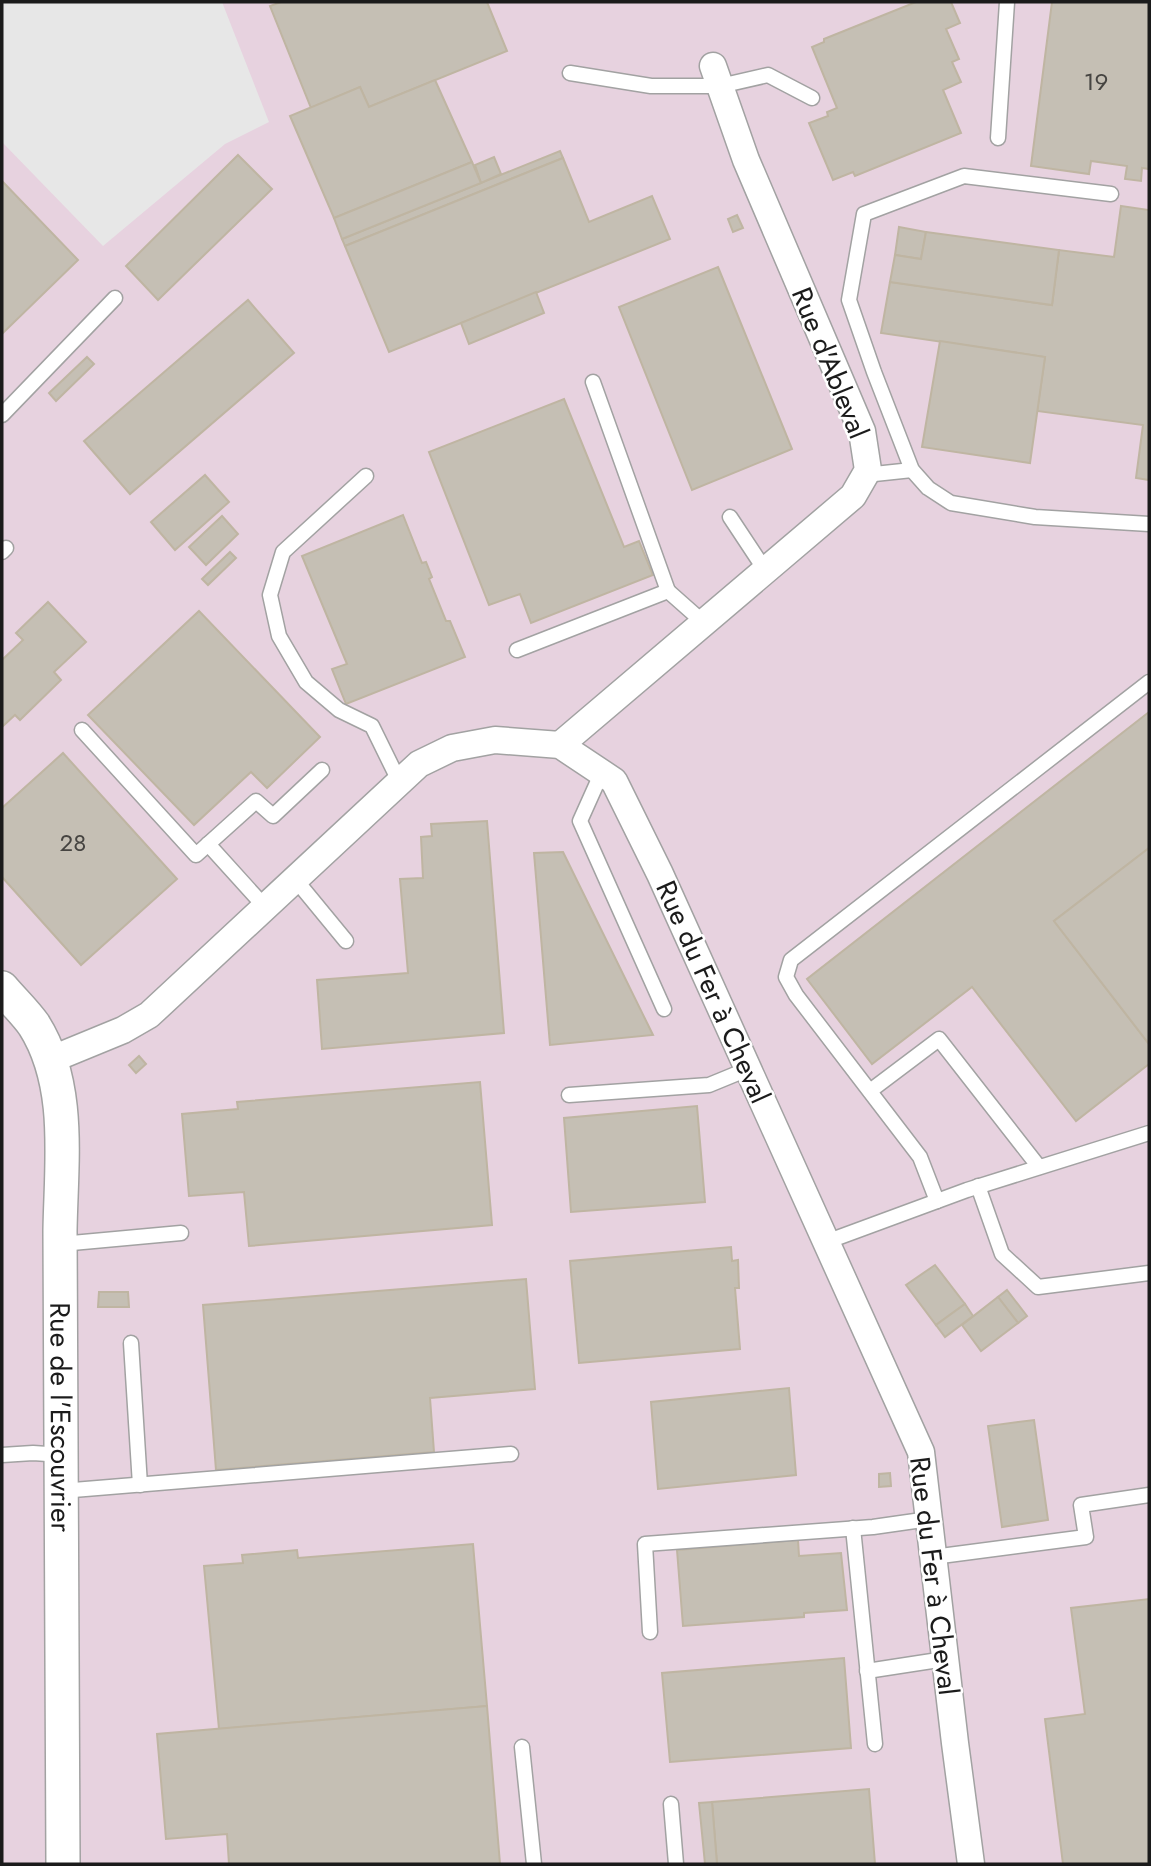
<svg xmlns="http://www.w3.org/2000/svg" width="1151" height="1866" font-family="Jost,sans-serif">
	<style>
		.industrial { fill: #e7d2df }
		.parking { fill: #e7e7e7 }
		.building { fill: #c5bfb4; stroke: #bfb5a2; stroke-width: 2 }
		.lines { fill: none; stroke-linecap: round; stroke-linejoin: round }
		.service-casing { stroke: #a2a2a2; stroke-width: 17 }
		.minor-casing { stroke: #a2a2a2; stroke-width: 29 }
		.tertiary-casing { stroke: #a2a2a2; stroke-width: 36 }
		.service { stroke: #fff; stroke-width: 14 }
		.minor { stroke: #fff; stroke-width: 26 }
		.tertiary { stroke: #fff; stroke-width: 33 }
		.labels { text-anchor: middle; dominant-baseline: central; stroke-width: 5; stroke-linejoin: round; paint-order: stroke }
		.number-label { font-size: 24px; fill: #464441 }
		.street-label { font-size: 28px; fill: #1b1b1b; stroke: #fff }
	</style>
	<rect width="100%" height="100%" fill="#edece0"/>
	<!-- industrial -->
	<rect class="industrial" x="2" y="2" width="1147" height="1862"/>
	<!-- parking -->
	<path class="parking" d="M2 2H222L269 122 225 144 103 246 2 142Z"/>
	<!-- building -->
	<g class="building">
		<path d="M281 2H487L507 51 369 107 360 87 311 108 270 6Z"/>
		<path d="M916 2H951L960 23 946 29 959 59 952 62 961 82 943 90 961 133 855 176 853 172 833 180 809 123 828 116 827 112 837 108 812 47 824 42V39Z"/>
		<path d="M1052 2H1149V169L1142 168 1141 181 1125 179 1127 166 1091 161 1089 174 1031 166Z"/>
		<path d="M435 80 472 162 334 218 290 116 360 87 369 107Z"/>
		<path d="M560 151 563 158 345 246 342 239Z"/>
		<path d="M238 155 272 189 158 300 126 266Z"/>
		<path d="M494 157 501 174 481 183 475 165Z"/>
		<path d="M563 158 589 222 652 196 670 239 389 352 345 246Z"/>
		<path d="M472 162 481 183 342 239 334 218Z"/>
		<path d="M2 181 78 260 2 334Z"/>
		<path d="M1121 206 1149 210V480L1136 478 1143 425 1037 411 1045 357 881 333 890 282 1052 305 1059 250 1114 257Z"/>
		<path d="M737 215 743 228 733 232 728 219Z"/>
		<path d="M899 227 926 232 921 259 895 255Z"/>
		<path d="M926 232 1059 250 1052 305 890 282 895 255 921 259Z"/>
		<path d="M718 267 792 449 692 490 619 307Z"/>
		<path d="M536 292 544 313 469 344 461 323Z"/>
		<path d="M248 300 294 353 130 494 84 441Z"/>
		<path d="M940 341 1045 357 1030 463 922 447Z"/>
		<path d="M87 357 94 364 56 401 49 393Z"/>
		<path d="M564 399 624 547 639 541 653 575 531 623 520 594 489 605 429 452Z"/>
		<path d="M205 475 229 502 175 550 151 522Z"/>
		<path d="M403 515 422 563 426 562 432 577 429 579 446 621H450L465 657 346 704 332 669 347 664 302 556Z"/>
		<path d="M222 516 238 534 206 565 189 547Z"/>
		<path d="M230 552 236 558 208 585 202 579Z"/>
		<path d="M48 602 86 642 54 672 61 680 20 720 15 715 2 727V660L23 640 16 633Z"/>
		<path d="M199 611 320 737 267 788 251 772 194 825 88 715Z"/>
		<path d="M1149 712V848L1054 921 1149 1044V1064L1076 1121 972 987 872 1064 807 979Z"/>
		<path d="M63 753 177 879 81 965 2 877V808Z"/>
		<path d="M487 821 504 1033 322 1049 317 980 408 973 400 879 423 878 421 837 432 836 431 824Z"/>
		<path d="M1149 848V1044L1054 921Z"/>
		<path d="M563 852 653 1035 550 1045 534 853Z"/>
		<path d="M139 1056 146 1064 136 1073 129 1065Z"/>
		<path d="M480 1082 492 1225 249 1246 244 1192 189 1196 182 1114 238 1109 237 1102Z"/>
		<path d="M697 1106 705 1202 571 1212 564 1118Z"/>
		<path d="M731 1247 732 1261 738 1260 739 1288H735L740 1349 579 1363 570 1261Z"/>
		<path d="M935 1265 965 1304 936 1325 906 1285Z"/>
		<path d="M526 1279 535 1389 430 1398 434 1452 216 1470 203 1305Z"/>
		<path d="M1007 1290 1027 1316 1018 1323 998 1297Z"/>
		<path d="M99 1292H128L129 1307H98Z"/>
		<path d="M998 1297 1018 1323 981 1351 962 1325Z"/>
		<path d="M965 1304 973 1316 945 1337 936 1325Z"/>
		<path d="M789 1388 796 1475 658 1489 651 1402Z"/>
		<path d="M1034 1420 1048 1520 1002 1527 988 1426Z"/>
		<path d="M890 1473 891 1486 879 1487V1474Z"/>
		<path d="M798 1540 799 1556 841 1553 847 1610 804 1613V1617L683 1626 677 1550Z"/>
		<path d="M473 1544 487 1706 219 1729 204 1566 243 1563 242 1555 297 1550 298 1558Z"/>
		<path d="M1149 1599V1864H1063L1045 1719 1085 1714 1071 1608Z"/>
		<path d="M844 1658 851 1748 670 1762 662 1673Z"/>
		<path d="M487 1706 500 1864H229L227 1834 166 1839 157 1734Z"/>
		<path d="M869 1789 875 1864H717L712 1802Z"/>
		<path d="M712 1802 717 1864H705L699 1803Z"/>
	</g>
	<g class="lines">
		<!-- service casing -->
		<g class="service-casing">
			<g id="service">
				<path d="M570 73 651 86H720L768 75 812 98"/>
				<path d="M998 138 1007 2"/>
				<path d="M1111 194 964 176 864 214 849 300 874 372 912 470 928 488 951 503 1035 517 1149 524"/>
				<path d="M2 415 115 298"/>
				<path d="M865 475 912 470"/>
				<path d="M366 476 283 552 270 595 279 636 306 682 339 710 372 726 399 781"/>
				<path d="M730 517 765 570"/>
				<path d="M2 552 6 548"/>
				<path d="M668 591 703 622"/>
				<path d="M517 650 668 591 593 382"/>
				<path d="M82 730 196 855 256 801 273 816 322 770"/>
				<path d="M602 772 580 821 664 1009"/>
				<path d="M208 844 265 907"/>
				<path d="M295 879 346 941"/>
				<path d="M870 1091 939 1039 1039 1167"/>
				<path d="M569 1095 709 1085 748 1069"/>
				<path d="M978 1186 1002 1254 1038 1287 1149 1273"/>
				<path d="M937 1201 920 1157 796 995 786 977 791 960 1149 682"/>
				<path d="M826 1242 967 1190 1149 1133"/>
				<path d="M61 1244 181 1233"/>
				<path d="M131 1343 140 1485"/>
				<path d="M2 1455 33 1453 62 1455"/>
				<path d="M61 1491 511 1454"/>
				<path d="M853 1528 875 1744"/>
				<path d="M933 1557 1086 1537 1081 1505 1149 1495"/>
				<path d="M650 1632 645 1544 873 1527 929 1519"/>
				<path d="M867 1671 945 1659"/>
				<path d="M522 1747 534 1864"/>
				<path d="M671 1804 676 1864"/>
			</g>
		</g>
		<!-- minor casing -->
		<g class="minor-casing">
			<g id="minor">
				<path d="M560 745 853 496 868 470 862 431 746 160 713 66"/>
				<path d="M50 1060 123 1030 149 1015 419 764 452 748 495 740 560 745 614 781 660 874 921 1452 955 1743 971 1864"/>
			</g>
		</g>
		<!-- tertiary casing -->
		<g class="tertiary-casing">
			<g id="tertiary">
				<path id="s1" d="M2 988C12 1000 25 1012 34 1025 72 1085 61 1163 60 1231L63 1864"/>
			</g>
		</g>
		<!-- service -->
		<use href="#service" class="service"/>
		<!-- minor -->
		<use href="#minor" class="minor"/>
		<!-- tertiary -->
		<use href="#tertiary" class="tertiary"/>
	</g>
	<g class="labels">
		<!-- number labels -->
		<g class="number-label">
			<text x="1096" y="81">19</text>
			<text x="73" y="842">28</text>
		</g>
		<!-- street labels -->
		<g class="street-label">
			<text transform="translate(830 363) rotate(68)">Rue d'Ableval</text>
			<text transform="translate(713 992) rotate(66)">Rue du Fer à Cheval</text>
			<text stroke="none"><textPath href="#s1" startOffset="446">Rue de l'Escouvrier</textPath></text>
			<text transform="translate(934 1576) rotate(83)">Rue du Fer à Cheval</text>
		</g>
	</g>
	<!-- border -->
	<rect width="1151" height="1866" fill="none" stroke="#1b1b1b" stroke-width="7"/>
</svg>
